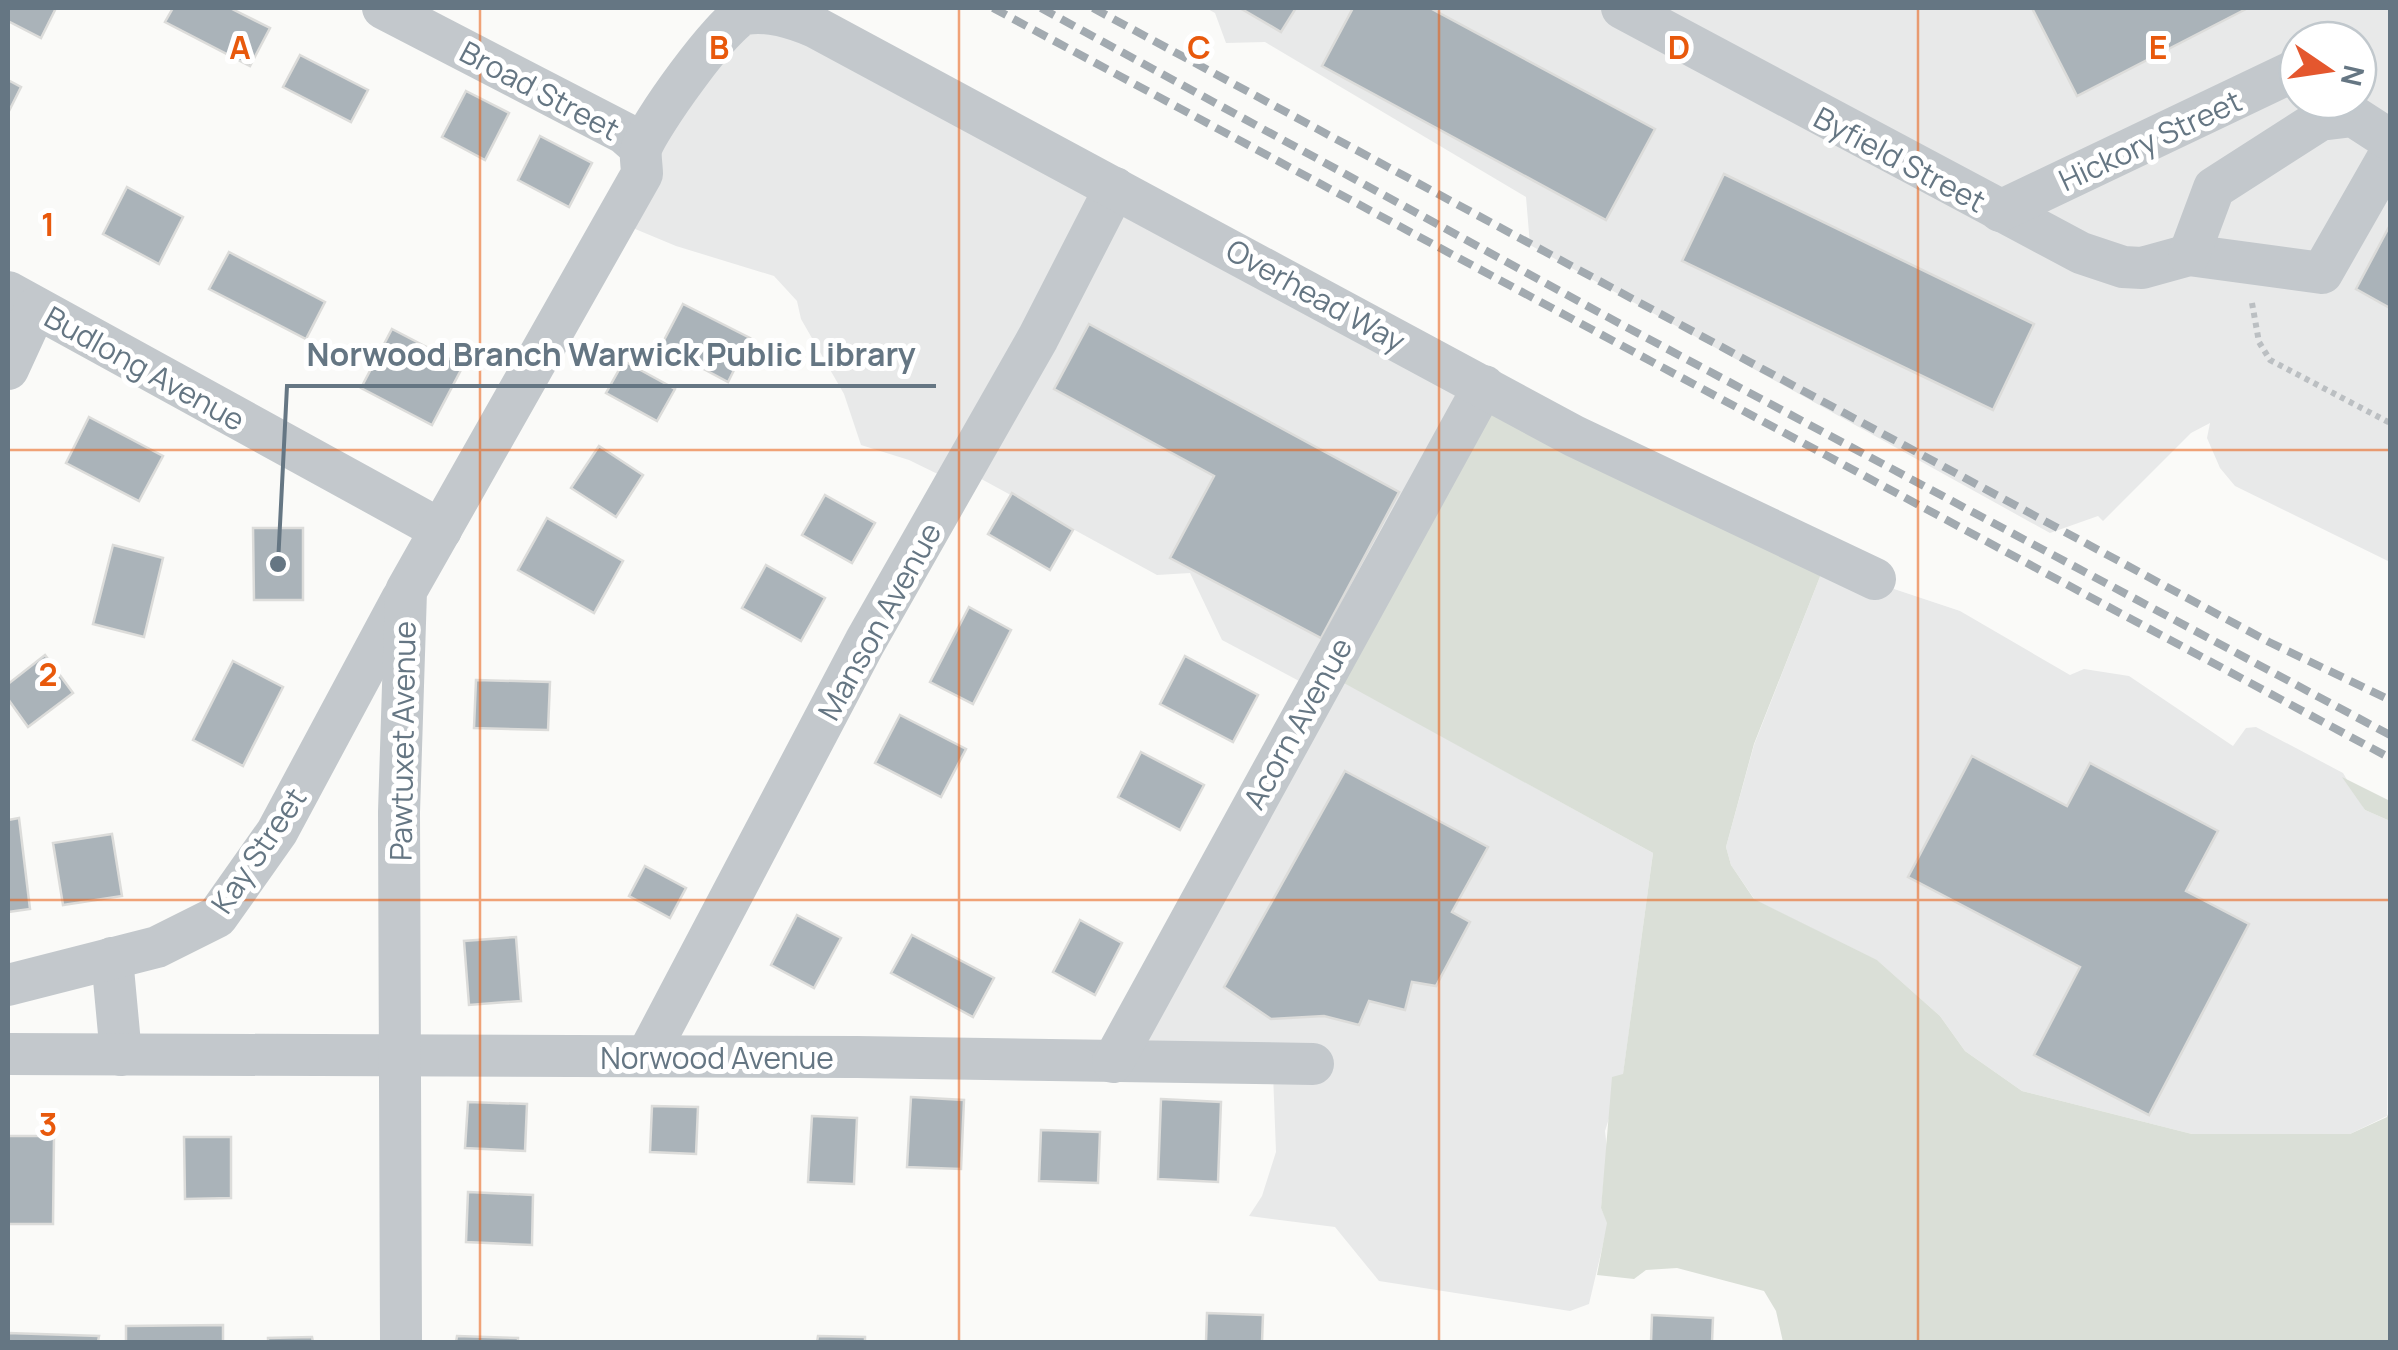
<svg xmlns="http://www.w3.org/2000/svg" width="2398" height="1350" font-family="Manrope,sans-serif">
	<style>
		.built { fill: #e8e9e9; fill-rule: evenodd }
		.green { fill: #dadfd7 }
		.building { fill: #aab3b9; stroke: #dcdcda; stroke-width: 2.5 }
		.lines { fill: none; stroke-linecap: round; stroke-linejoin: round }
		.path { stroke: #bbbfc2; stroke-width: 6; stroke-dasharray: 5 5; stroke-linecap: butt }
		.minor { stroke: #c3c8cc; stroke-width: 42 }
		.rail { stroke: #a2aab0; stroke-width: 8; stroke-dasharray: 15 8; stroke-linecap: butt }
		.grid { fill: none; stroke: #e8590c; stroke-width: 2.5; stroke-opacity: 0.55 }
		.labels { text-anchor: middle; dominant-baseline: central; stroke-width: 10; stroke-linejoin: round; paint-order: stroke }
		.street-label { font-size: 30px; fill: #657683; stroke: #fff }
		.grid-label { font-size: 32px; text-anchor: middle; font-weight: bold; fill: #e8590c; stroke: #fff; stroke-width: 10; stroke-linejoin: round; paint-order: stroke }
		.leader { fill: none; stroke: #657683; stroke-width: 4 }
		.callout-dot { fill: #657683; stroke: #fff; stroke-width: 4 }
		.callout-label { font-size: 32px; text-anchor: middle; font-weight: bold; fill: #657683; stroke: #fff; stroke-width: 10; stroke-linejoin: round; paint-order: stroke }
	</style>
	<rect width="100%" height="100%" fill="#fafaf8"/>
	<!-- built -->
	<g class="built">
		<path d="M1206 8H2390V562L2235 486 2220 468 2207 438 2210 423 2191 433 2103 521 2098 516 2050 533 1530 245 1526 197 1265 42 1226 43 1215 13ZM2298 40H2358V100H2298Z"/>
		<path d="M770 17 1153 218 1475 407 1333 676 1653 853 1623 1075 1605 1131 1607 1149 1601 1208 1608 1223 1589 1304 1570 1311 1379 1281 1335 1227 1249 1216 1262 1196 1276 1152 1273 1073 1132 1064 1316 690 1222 640 1190 573 1157 575 974 475 952 481 909 460 861 445 844 394 801 319 797 301 774 276 676 246 628 226 640 185 716 40Z"/>
		<path d="M1827 559 1885 586 1960 611 2070 675 2084 669 2129 676 2233 746 2246 728 2256 727 2343 773 2365 810 2390 821 2387 1116 2350 1134H2192L2022 1091 1965 1051 1940 1016 1878 961 1755 900 1731 865 1726 847 1754 745Z"/>
	</g>
	<!-- green -->
	<g class="green">
		<path d="M1475 407 1827 559 1754 744 1726 847 1731 865 1754 899 1877 960 1940 1016 1965 1051 2022 1091 2192 1134H2350L2387 1117 2390 1109V1342H1783L1776 1311 1764 1291 1677 1268 1646 1270 1634 1279 1597 1275 1607 1223 1601 1208 1612 1077 1623 1074 1653 853 1333 677Z"/>
		<path d="M2342 777 2390 801V821L2365 810Z"/>
	</g>
	<!-- building -->
	<g class="building">
		<path d="M8 8H56L41 38 8 21Z"/>
		<path d="M173 8H230L270 28 250 66 165 22Z"/>
		<path d="M1240 8H1296L1281 32Z"/>
		<path d="M1353 8H1430L1655 129 1606 220 1322 66Z"/>
		<path d="M2032 8H2248L2077 96Z"/>
		<path d="M300 55 368 90 351 122 283 87Z"/>
		<path d="M8 80 21 87 8 113Z"/>
		<path d="M466 91 509 113 485 160 442 137Z"/>
		<path d="M540 136 592 163 569 207 518 180Z"/>
		<path d="M1724 174 2034 324 1993 410 1682 261Z"/>
		<path d="M127 187 183 217 159 264 103 234Z"/>
		<path d="M2390 225V308L2356 289Z"/>
		<path d="M229 252 325 302 306 339 209 289Z"/>
		<path d="M683 304 750 338 728 382 661 346Z"/>
		<path d="M1089 324 1399 492 1321 638 1170 558 1214 476 1054 389Z"/>
		<path d="M392 329 463 366 432 425 361 388Z"/>
		<path d="M624 361 675 389 657 421 606 393Z"/>
		<path d="M89 417 163 456 139 501 66 463Z"/>
		<path d="M599 446 643 475 616 517 571 488Z"/>
		<path d="M1012 493 1073 530 1050 570 988 534Z"/>
		<path d="M825 495 875 523 852 563 802 535Z"/>
		<path d="M547 518 623 561 594 613 518 570Z"/>
		<path d="M253 528H303V600H254Z"/>
		<path d="M113 545 163 558 144 637 93 624Z"/>
		<path d="M766 565 825 598 801 641 742 608Z"/>
		<path d="M969 607 1011 630 973 704 930 682Z"/>
		<path d="M45 655 73 693 28 727 8 699V684Z"/>
		<path d="M1185 656 1258 695 1233 742 1160 704Z"/>
		<path d="M233 661 283 687 243 766 193 740Z"/>
		<path d="M476 680 550 682 548 730 474 728Z"/>
		<path d="M900 715 966 749 941 797 875 763Z"/>
		<path d="M1141 752 1204 785 1180 830 1118 797Z"/>
		<path d="M1972 756 2067 806 2090 763 2218 831 2186 891 2249 924 2149 1115 2034 1055 2080 967 1908 877Z"/>
		<path d="M1345 771 1488 847 1452 912 1470 922 1436 986 1412 982 1405 1010 1369 1001 1359 1025 1324 1016 1271 1019 1224 987Z"/>
		<path d="M19 818 30 909 8 912V820Z"/>
		<path d="M112 834 122 896 63 905 53 843Z"/>
		<path d="M645 866 686 888 670 918 629 896Z"/>
		<path d="M797 915 841 938 814 988 771 965Z"/>
		<path d="M1080 920 1122 943 1095 995 1053 972Z"/>
		<path d="M912 935 994 978 973 1017 891 973Z"/>
		<path d="M516 937 521 1001 469 1005 464 941Z"/>
		<path d="M911 1097 964 1100 961 1169 907 1167Z"/>
		<path d="M1161 1099 1221 1102 1218 1182 1158 1179Z"/>
		<path d="M468 1102 527 1104 525 1151 465 1148Z"/>
		<path d="M652 1106 698 1107 696 1154 650 1152Z"/>
		<path d="M812 1116 857 1118 854 1184 808 1182Z"/>
		<path d="M1041 1130 1100 1132 1098 1183 1039 1181Z"/>
		<path d="M8 1136H54L53 1224H8Z"/>
		<path d="M184 1137H231V1198L185 1199Z"/>
		<path d="M468 1192 533 1195 532 1245 466 1242Z"/>
		<path d="M1207 1313 1263 1315 1262 1342H1206Z"/>
		<path d="M1652 1315 1713 1318 1712 1342H1651Z"/>
		<path d="M223 1325V1342H126V1326Z"/>
		<path d="M8 1333 99 1336 98 1342H8Z"/>
		<path d="M457 1336 518 1338V1342H456Z"/>
		<path d="M818 1336 865 1337V1342H817Z"/>
		<path d="M312 1337 313 1342H268V1338Z"/>
	</g>
	<g class="lines">
		<!-- path -->
		<path class="path" d="M2252 303 2259 342 2270 360 2390 423"/>
		<!-- minor -->
		<g class="minor">
			<path d="M383 8 624 133 641 148"/>
			<path d="M1622 8 2081 253 2123 267 2142 268 2189 255 2322 273 2390 154"/>
			<path d="M2000 211 2296 70 2298 74"/>
			<path d="M2189 255 2214 188 2320 120 2353 116 2390 140"/>
			<path d="M8 292 441 530"/>
			<path d="M8 369 36 308"/>
			<path d="M112 958 121 1055"/>
			<path d="M8 985 157 947 217 917 277 832 402 599"/>
			<path d="M8 1054 857 1057 1313 1064"/>
			<path d="M647 1056 865 642 1038 338 1115 188"/>
			<path d="M1113 1062 1484 386"/>
			<path d="M401 1342 399 812 406 591 642 174C642 167 640 157 641 150 645 130 726 17 745 14 769 10 793 18 815 27L1574 436 1875 579"/>
		</g>
		<!-- rail -->
		<g class="rail">
			<path d="M993 8 2390 758"/>
			<path d="M1041 8 1602 314 2390 735"/>
			<path d="M1093 8 2269 642 2390 700"/>
		</g>
	</g>
	<!-- grid -->
	<path class="grid" d="M480 8V1342M959 8V1342M1439 8V1342M1918 8V1342M8 450H2390M8 900H2390"/>
	<g class="labels">
		<!-- street labels -->
		<g class="street-label">
			<text transform="translate(540 90) rotate(28)">Broad Street</text>
			<text transform="translate(2150 140) rotate(-25)">Hickory Street</text>
			<text transform="translate(1900 159) rotate(28)">Byfield Street</text>
			<text transform="translate(1316 295) rotate(29)">Overhead Way</text>
			<text transform="translate(145 368) rotate(29)">Budlong Avenue</text>
			<text transform="translate(879 621) rotate(-61)">Manson Avenue</text>
			<text transform="translate(1297 723) rotate(-61)">Acorn Avenue</text>
			<text transform="translate(402 741) rotate(-89)">Pawtuxet Avenue</text>
			<text transform="translate(258 850) rotate(-56)">Kay Street</text>
			<text x="717" y="1057">Norwood Avenue</text>
		</g>
	</g>
	<g class="grid-label">
		<text x="240" y="59">A</text>
		<text x="719" y="59">B</text>
		<text x="1199" y="59">C</text>
		<text x="1679" y="59">D</text>
		<text x="2158" y="59">E</text>
		<text x="48" y="236">1</text>
		<text x="48" y="686">2</text>
		<text x="48" y="1136">3</text>
	</g>
	<!-- callouts -->
	<path class="leader" d="M278 564L287 386H936"/>
	<circle class="callout-dot" cx="278" cy="564" r="10"/>
	<g class="callout-label">
		<text x="611" y="366">Norwood Branch Warwick Public Library</text>
	</g>
	<!-- border -->
	<rect width="2398" height="1350" fill="none" stroke="#657683" stroke-width="20"/>
	<!-- north arrow -->
	<g transform="translate(2328 70) rotate(103)"><circle r="48" fill="#ffffff" stroke="#c1c8cd" stroke-width="2.5"/>
	<path d="M0-8L18 38L0 25L-18 38Z" fill="#e4572e"/>
	<text y="-15" font-size="28" font-weight="bold" text-anchor="middle" fill="#657683">N</text>
	</g>
</svg>
